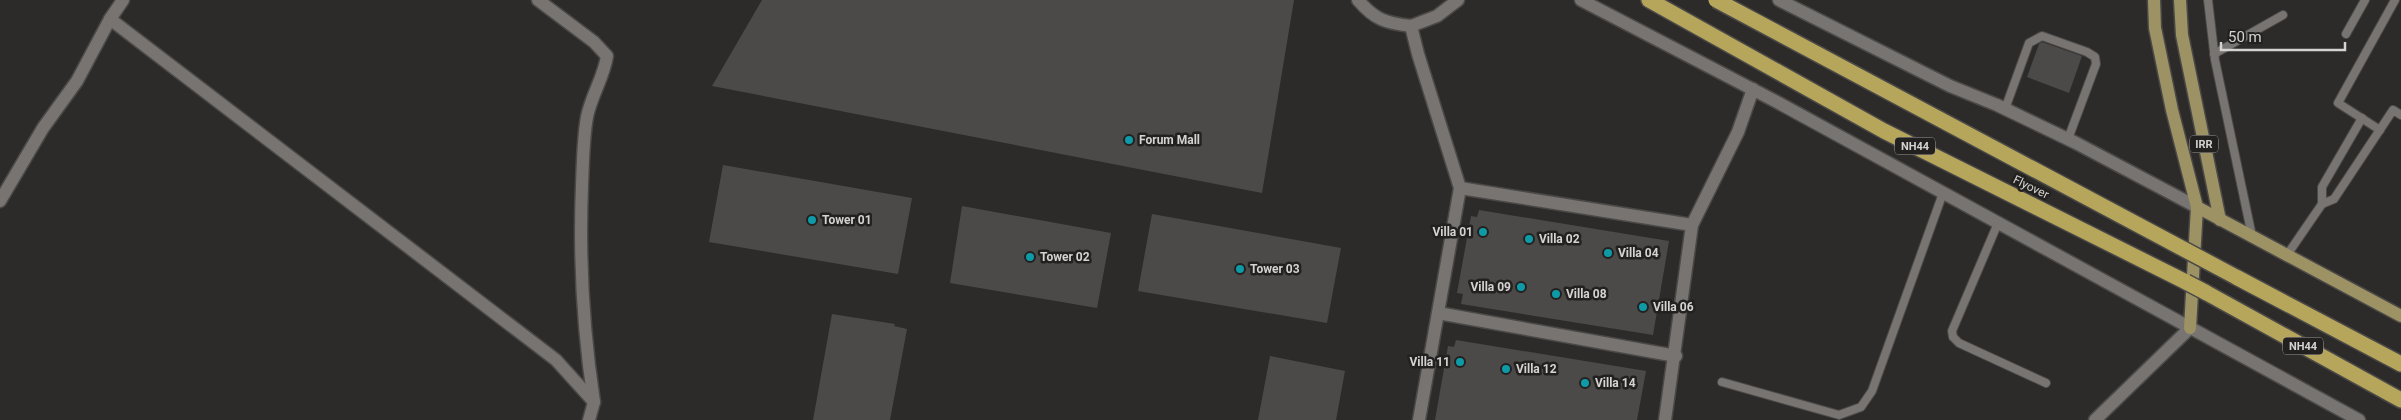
<svg xmlns="http://www.w3.org/2000/svg" width="2401" height="420" font-family="Roboto,sans-serif">
	<style>
		.building { fill: #4c4a48 }
		.lines { fill: none; stroke-linecap: round; stroke-linejoin: round }
		.lane-casing { stroke: #4b4947; stroke-width: 10 }
		.street-casing { stroke: #4b4947; stroke-width: 15 }
		.secondary-casing { stroke: #4b4947; stroke-width: 15 }
		.primary-casing { stroke: #4b4947; stroke-width: 15 }
		.highway-casing { stroke: #4b4947; stroke-width: 18 }
		.lane { stroke: #777472; stroke-width: 8 }
		.street { stroke: #777472; stroke-width: 12 }
		.secondary { stroke: #777472; stroke-width: 12 }
		.primary { stroke: #9d9264; stroke-width: 12 }
		.highway { stroke: #b6a65b; stroke-width: 15 }
		.highway-bridge-casing { stroke: #4b4947; stroke-width: 18; stroke-linecap: butt }
		.highway-bridge { stroke: #b6a65b; stroke-width: 15 }
		.culture-dot { fill: #0f9aa8; stroke: #23211f; stroke-width: 2 }
		.labels { text-anchor: middle; dominant-baseline: central; stroke-width: 5; stroke-linejoin: round; paint-order: stroke }
		.shield { fill: #23211f; stroke: #9f9e9c; stroke-width: 1 }
		.shield-label { font-size: 11px; font-weight: bold; fill: #d4d3d1 }
		.poi-label { font-size: 12px; font-weight: bold; fill: #d4d3d1; stroke: #23211f; text-anchor: start }
		.street-label { font-size: 12px; fill: #d4d3d1; stroke: #23211f }
	</style>
	<rect width="100%" height="100%" fill="#2d2b29"/>
	<!-- building -->
	<g class="building">
		<path d="M762 0H1294L1262 193 712 86Z"/>
		<path d="M2042 42 2082 56 2069 93 2027 77 2039 44Z"/>
		<path d="M723 165 912 198 898 274 709 242Z"/>
		<path d="M962 206 1111 233 1097 308 950 283Z"/>
		<path d="M1479 210 1669 241 1653 335 1461 304 1463 294 1457 293 1471 216 1477 217Z"/>
		<path d="M1152 214 1341 248 1327 323 1138 291Z"/>
		<path d="M832 314 895 324 894 326 907 329 890 420H813Z"/>
		<path d="M1456 340 1646 371 1637 420H1435L1448 346 1454 347Z"/>
		<path d="M1270 356 1345 371 1336 420H1258Z"/>
	</g>
	<g class="lines">
		<!-- lane casing -->
		<g class="lane-casing">
			<g id="lane">
				<path d="M2208 0 2215 60 2252 236"/>
				<path d="M2346 34 2365 0"/>
				<path d="M2214 54 2283 15"/>
				<path d="M2005 109 2029 43 2042 36 2087 52 2095 57 2096 64 2068 139"/>
				<path d="M2380 130 2338 103 2395 0"/>
				<path d="M2322 204V187L2362 118"/>
				<path d="M1998 223 1952 331 1953 337 1959 343 2046 383"/>
				<path d="M2287 255 2322 204 2334 199 2393 110 2401 115"/>
				<path d="M1722 382 1839 415 1861 407 1872 391 1943 193"/>
			</g>
		</g>
		<!-- street casing -->
		<g class="street-casing">
			<g id="street">
				<path d="M123 0 110 19 556 360 594 402 589 420"/>
				<path d="M538 0 594 42 607 56C604 77 591 96 587 117 583 139 583 163 582 185 579 258 583 330 594 402"/>
				<path d="M1358 0C1375 20 1386 23 1411 26"/>
				<path d="M1460 188 1692 225"/>
				<path d="M0 201 43 128 77 81 110 19"/>
				<path d="M1438 313 1676 356"/>
				<path d="M1419 420 1460 188 1418 54 1411 26 1437 16 1458 0"/>
				<path d="M1665 420 1692 225 1738 132 1753 89"/>
				<path d="M2095 420 2190 328"/>
			</g>
		</g>
		<!-- secondary casing -->
		<g class="secondary-casing">
			<g id="secondary">
				<path d="M1581 0 1777 102 2359 420"/>
				<path d="M1779 0 1950 86 1997 105 2076 143 2197 207"/>
			</g>
		</g>
		<!-- primary casing -->
		<g class="primary-casing">
			<g id="primary">
				<path d="M2154 0 2155 28 2172 110 2197 207 2190 328"/>
				<path d="M2180 0 2182 35 2220 220"/>
				<path d="M2197 207 2401 316"/>
			</g>
		</g>
		<!-- highway casing -->
		<g class="highway-casing">
			<g id="highway">
				<path d="M1649 0 1884 131 2186 282"/>
				<path d="M2236 277 2401 364"/>
				<path d="M2205 292 2401 400"/>
			</g>
		</g>
		<!-- lane -->
		<use href="#lane" class="lane"/>
		<!-- street -->
		<use href="#street" class="street"/>
		<!-- secondary -->
		<use href="#secondary" class="secondary"/>
		<!-- primary -->
		<use href="#primary" class="primary"/>
		<!-- highway -->
		<use href="#highway" class="highway"/>
		<!-- highway-bridge casing -->
		<g class="highway-bridge-casing">
			<g id="highway-bridge">
				<path d="M1716 0 2236 277"/>
				<path d="M2186 282 2205 292"/>
			</g>
		</g>
		<!-- highway-bridge -->
		<use href="#highway-bridge" class="highway-bridge"/>
	</g>
	<!-- markers -->
	<g class="culture-dot">
		<circle cx="1129" cy="140" r="5"/>
		<circle cx="812" cy="220" r="5"/>
		<circle cx="1483" cy="232" r="5"/>
		<circle cx="1529" cy="239" r="5"/>
		<circle cx="1608" cy="253" r="5"/>
		<circle cx="1030" cy="257" r="5"/>
		<circle cx="1240" cy="269" r="5"/>
		<circle cx="1521" cy="287" r="5"/>
		<circle cx="1556" cy="294" r="5"/>
		<circle cx="1643" cy="307" r="5"/>
		<circle cx="1460" cy="362" r="5"/>
		<circle cx="1506" cy="369" r="5"/>
		<circle cx="1585" cy="383" r="5"/>
	</g>
	<g class="labels">
		<!-- shield labels -->
		<g class="shield">
			<rect x="2190" y="135.5" width="28" height="17" rx="4"/>
			<rect x="1895" y="137.5" width="40" height="17" rx="4"/>
			<rect x="2283" y="337.5" width="40" height="17" rx="4"/>
		</g>
		<g class="shield-label">
			<text x="2204" y="144">IRR</text>
			<text x="1915" y="146">NH44</text>
			<text x="2303" y="346">NH44</text>
		</g>
		<!-- poi labels -->
		<g class="poi-label">
			<text x="1139" y="140">Forum Mall</text>
			<text x="822" y="220">Tower 01</text>
			<text x="1473" y="232" text-anchor="end">Villa 01</text>
			<text x="1539" y="239">Villa 02</text>
			<text x="1618" y="253">Villa 04</text>
			<text x="1040" y="257">Tower 02</text>
			<text x="1250" y="269">Tower 03</text>
			<text x="1511" y="287" text-anchor="end">Villa 09</text>
			<text x="1566" y="294">Villa 08</text>
			<text x="1653" y="307">Villa 06</text>
			<text x="1450" y="362" text-anchor="end">Villa 11</text>
			<text x="1516" y="369">Villa 12</text>
			<text x="1595" y="383">Villa 14</text>
		</g>
		<!-- street labels -->
		<g class="street-label">
			<text transform="translate(2031 187) rotate(26)">Flyover</text>
		</g>
	</g>
	<!-- scale -->
	<path d="M2221 42v8h124v-8" fill="none" stroke="#d4d3d1" stroke-width="2.5"/>
	<text x="2228" y="42" font-size="15" fill="#d4d3d1" stroke="#23211f" stroke-width="4" paint-order="stroke">50 m</text>
</svg>
